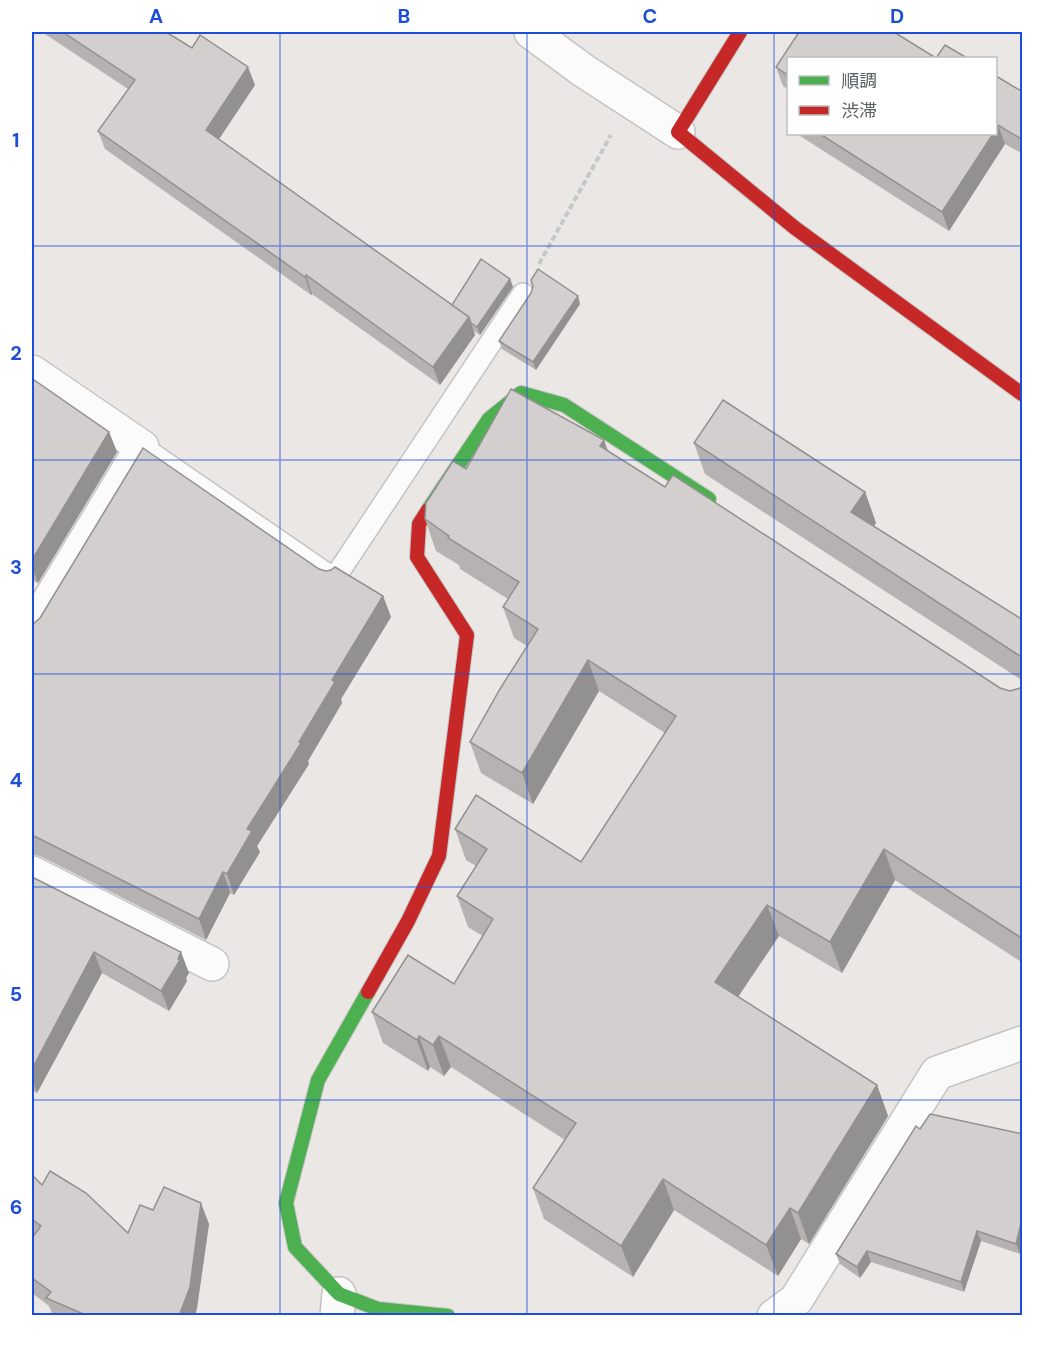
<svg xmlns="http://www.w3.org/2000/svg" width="1054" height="1347" font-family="'DM Sans','Noto Sans JP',sans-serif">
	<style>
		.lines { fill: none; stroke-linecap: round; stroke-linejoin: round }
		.lane-casing { stroke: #c4c4c4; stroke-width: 24 }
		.street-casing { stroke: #c4c4c4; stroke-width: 36 }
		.fast-casing { stroke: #c4c4c4; stroke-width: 16 }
		.jam-casing { stroke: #c4c4c4; stroke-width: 16 }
		.path { stroke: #c4c9c5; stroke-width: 4; stroke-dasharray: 6 3; stroke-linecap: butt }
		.lane { stroke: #fcfbfb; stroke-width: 21 }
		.street { stroke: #fcfbfb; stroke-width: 33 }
		.fast { stroke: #4caf50; stroke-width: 14 }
		.jam { stroke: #c62828; stroke-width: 14 }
		.wall { fill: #b5b2b1 }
		.shaded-wall { fill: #939190 }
		.building { fill: #d2cfce; stroke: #939190; stroke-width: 1.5 }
		.grid { fill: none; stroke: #1d4ed8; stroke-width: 1.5; stroke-opacity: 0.55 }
		.neatline { fill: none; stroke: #1d4ed8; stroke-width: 2 }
		.grid-label { font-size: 20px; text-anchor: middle; font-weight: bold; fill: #1d4ed8 }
	</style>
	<rect width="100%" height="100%" fill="#eae7e4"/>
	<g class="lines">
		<!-- lane casing -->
		<g class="lane-casing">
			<path id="lane" d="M142 447 334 579 523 294"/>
		</g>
		<!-- street casing -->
		<g class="street-casing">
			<g id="street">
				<path d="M531 32 584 71 678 132"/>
				<path d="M32 372 142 447 32 629"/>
				<path d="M32 873 212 964"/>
				<path d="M337 1316 339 1294"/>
				<path d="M774 1316 796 1300 937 1073 1022 1043"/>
			</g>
		</g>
		<!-- fast casing -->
		<g class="fast-casing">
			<g id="fast">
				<path d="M428 510 489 419 521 393 564 405 709 499"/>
				<path d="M368 992 318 1080 286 1203 295 1247 339 1294 378 1309 448 1316"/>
			</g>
		</g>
		<!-- jam casing -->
		<g class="jam-casing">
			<g id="jam">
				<path d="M740 32 678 132 795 228 1022 394"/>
				<path d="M368 992 408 921 439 856 467 635 417 557 419 524 428 510"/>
			</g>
		</g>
		<!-- path -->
		<path class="path" d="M539 264 611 135"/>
		<!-- lane -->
		<use href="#lane" class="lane"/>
		<!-- street -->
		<use href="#street" class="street"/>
		<!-- fast -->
		<use href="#fast" class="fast"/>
		<!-- jam -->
		<use href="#jam" class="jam"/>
	</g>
	<!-- wall -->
	<g class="wall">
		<path d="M42 32H166L192 48 255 85 219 139 452 305 510 279 513 287 480 335 474 331 475 335 440 385 312 294 311 295 105 149 98 131 128 89Z"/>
		<path d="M789 58V90L783 86 776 67Z"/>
		<path d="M996 76 1023 92V154L1005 144 949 231 797 134H996Z"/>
		<path d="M580 304 536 370 502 349 499 341Z"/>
		<path d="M32 380 109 432 117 452 38 583 32 580Z"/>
		<path d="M694 443 865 492 876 523 874 526 1023 620V681L705 474Z"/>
		<path d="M608 451 665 487 1000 688 1010 691 1020 688 1023 686V963L895 880 842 973 779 936 738 997 877 1085 888 1116 809 1244 801 1239 778 1276 674 1210 633 1277 544 1219 533 1188 565 1140 451 1067 444 1076 430 1067 428 1071 383 1043 372 1012 454 984 483 936 468 927 457 896 476 866 466 860 455 829 581 862 665 733 599 691 533 804 481 773 470 742 527 646 514 638 503 607 508 599 460 569 459 565 436 551 425 519 466 469Z"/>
		<path d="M319 569 383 596 391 617 341 699 342 703 308 761 309 764 257 846 260 852 234 895 230 893 206 940 40 856 32 854V625Z"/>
		<path d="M32 877 189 973 186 978 187 981 169 1011 102 973 37 1093 32 1090Z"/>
		<path d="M920 1129 1023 1134V1244L1020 1254 981 1241 964 1292 871 1262 860 1278 840 1264 836 1254Z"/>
		<path d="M32 1175 42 1185 128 1233 153 1210 209 1224 197 1308 195 1316H53L49 1306 32 1293V1238L33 1236 32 1235Z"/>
	</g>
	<!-- shaded-wall -->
	<g class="shaded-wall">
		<path d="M248 67 255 85 213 148 206 130Z"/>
		<path d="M998 125 1005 144 949 231 942 212 993 134H996V129Z"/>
		<path d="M306 275 312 294 311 295 305 277Z"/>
		<path d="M510 279 513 287 480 335 477 327Z"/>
		<path d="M578 296 580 304 536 370 533 362Z"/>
		<path d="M469 317 475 335 440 385 433 367Z"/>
		<path d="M109 432 117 452 38 583 32 567V560Z"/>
		<path d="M604 440 615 471 600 446Z"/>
		<path d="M865 492 876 523 863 543 851 512Z"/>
		<path d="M383 596 391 617 341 699 342 703 308 761 309 764 257 846 260 852 234 895 227 874 247 829 299 742 332 680Z"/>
		<path d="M588 660 599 691 533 804 522 773Z"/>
		<path d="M884 849 895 880 842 973 830 942Z"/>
		<path d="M223 872 230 893 206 940 199 919Z"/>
		<path d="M767 905 779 936 727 1013 715 982Z"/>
		<path d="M94 952 102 973 37 1093 32 1078V1069Z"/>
		<path d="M181 952 189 973 186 978 187 981 169 1011 161 991Z"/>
		<path d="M419 1036 430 1067 428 1071 417 1040Z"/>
		<path d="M439 1036 451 1067 444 1076 433 1045Z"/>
		<path d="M877 1085 888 1116 809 1244 798 1213Z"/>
		<path d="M663 1179 674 1210 633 1277 621 1246Z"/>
		<path d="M201 1203 209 1224 197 1308 195 1316H179Z"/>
		<path d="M790 1208 801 1239 778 1276 766 1245Z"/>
		<path d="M1023 1215V1244L1020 1254 1016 1244Z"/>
		<path d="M977 1231 981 1241 964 1292 961 1282Z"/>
		<path d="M867 1251 871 1262 860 1278 857 1267Z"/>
	</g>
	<!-- building -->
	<g class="building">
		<path d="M63 32H166L192 48 200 35 248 67 206 130 469 317 433 367 306 275 305 277 98 131 135 80Z"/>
		<path d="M799 32H894L936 58H789V76L776 67Z"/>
		<path d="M945 45 967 58H936Z"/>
		<path d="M996 76 1023 92V140L998 125 996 129Z"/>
		<path d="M820 134H993L942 212Z"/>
		<path d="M481 259 510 279 477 327 471 323 469 317 452 305Z"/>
		<path d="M538 269 578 296 533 362 499 341 531 293 533 286 531 280Z"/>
		<path d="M32 380 33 381 34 380 109 432 32 560Z"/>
		<path d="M511 389 604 440 600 446 665 487 673 475 1000 688 1010 691 1020 688 1023 686V939L884 849 830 942 767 905 715 982 877 1085 798 1213 790 1208 766 1245 663 1179 621 1246 533 1188 576 1123 439 1036 433 1045 419 1036 417 1040 372 1012 408 955 454 984 493 919 457 896 487 849 455 829 476 795 581 862 676 716 588 660 522 773 470 742 500 689 538 629 503 607 519 582 448 538 449 536 425 519 426 503 453 461 466 469Z"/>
		<path d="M723 400 865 492 851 512 1023 620V658L694 443Z"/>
		<path d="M143 448 319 569 326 571 331 570 335 567 383 596 332 680 335 682 299 742 301 743 247 829 252 831 227 874 223 872 199 919 32 835V625L40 618Z"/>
		<path d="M32 877 181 952 178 959 180 960 161 991 94 952 32 1069Z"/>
		<path d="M930 1114 1023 1134V1215L1016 1244 977 1231 961 1282 867 1251 857 1267 836 1254 916 1126 920 1129Z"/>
		<path d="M50 1171 86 1193 128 1233 140 1205 153 1210 164 1187 201 1203 190 1287 179 1316H88L46 1298 51 1292 32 1278V1238L41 1226 32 1219V1175L42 1185Z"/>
	</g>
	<!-- grid -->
	<path class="grid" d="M280 32V1316M527 32V1316M774 32V1316M32 246H1022M32 460H1022M32 674H1022M32 887H1022M32 1100H1022"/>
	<!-- border -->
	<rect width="1054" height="1347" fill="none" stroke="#ffffff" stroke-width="66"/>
	<!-- legend -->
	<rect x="787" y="57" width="210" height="78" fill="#ffffff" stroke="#bdbfc0" stroke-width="1.5"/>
	<rect x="799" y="76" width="30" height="9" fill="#4caf50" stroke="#bdbfc0" stroke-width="1.5"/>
	<text x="841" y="87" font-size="18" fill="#5b6062">順調</text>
	<rect x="799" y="106" width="30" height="9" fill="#c62828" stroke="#bdbfc0" stroke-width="1.5"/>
	<text x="841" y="117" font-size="18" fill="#5b6062">渋滞</text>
	<rect x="33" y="33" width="988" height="1281" class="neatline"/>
	<g class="grid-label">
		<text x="156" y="23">A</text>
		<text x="404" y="23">B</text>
		<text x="650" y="23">C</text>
		<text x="897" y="23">D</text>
		<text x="16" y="147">1</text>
		<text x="16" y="360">2</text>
		<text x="16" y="574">3</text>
		<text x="16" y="787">4</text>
		<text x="16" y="1001">5</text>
		<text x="16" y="1214">6</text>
	</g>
</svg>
